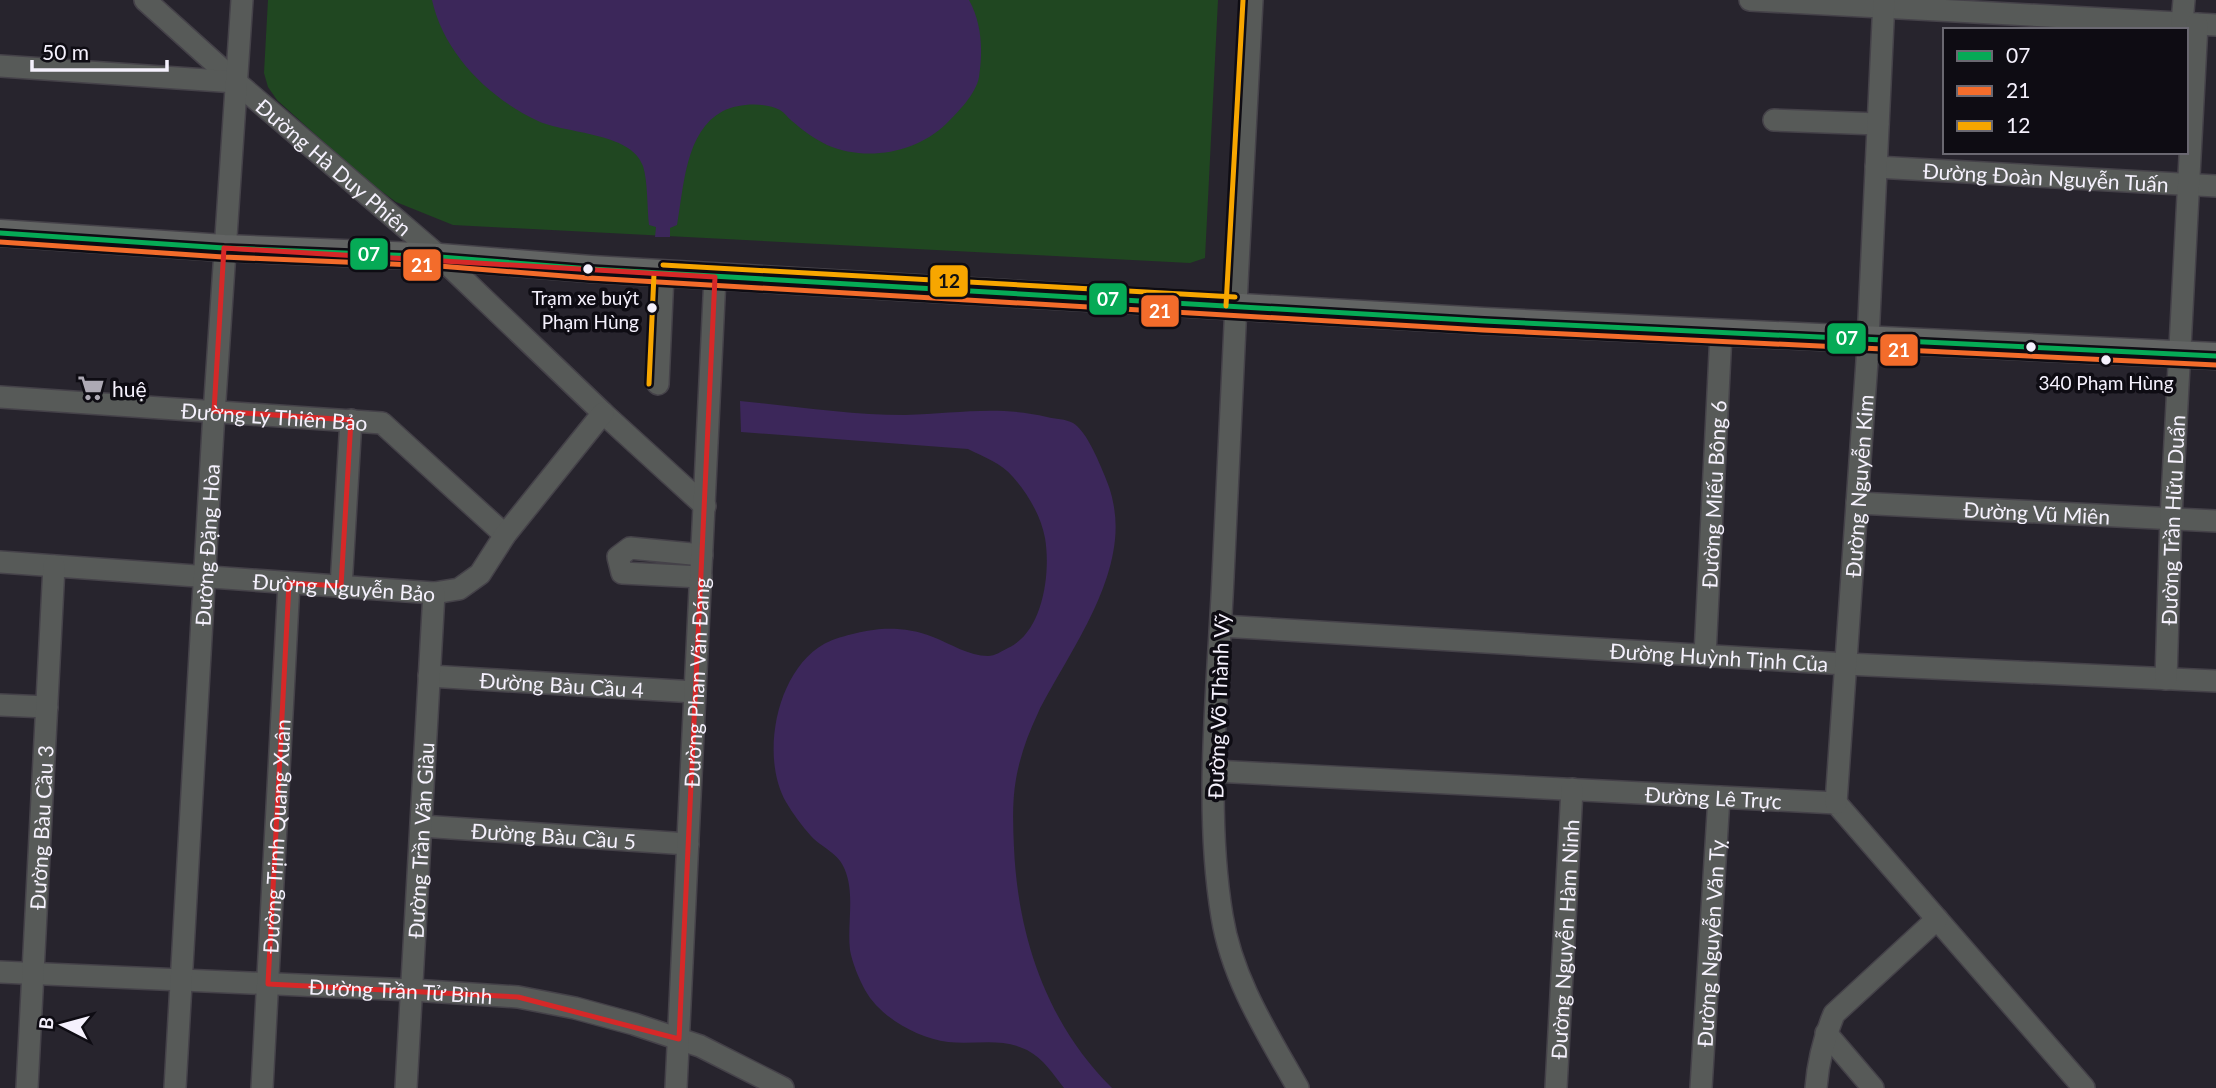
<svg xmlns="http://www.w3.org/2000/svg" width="2216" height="1088" font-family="Lato,sans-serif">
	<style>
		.green { fill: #204721 }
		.water { fill: #3c275a }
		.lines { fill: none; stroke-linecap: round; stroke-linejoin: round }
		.minor-casing { stroke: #454249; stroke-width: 24 }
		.major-casing { stroke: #454249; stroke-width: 29 }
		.minor { stroke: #575a58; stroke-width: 21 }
		.major { stroke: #626463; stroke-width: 26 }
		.bus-1-casing { stroke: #0e0c13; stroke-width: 10 }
		.bus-2-casing { stroke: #0e0c13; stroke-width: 10 }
		.bus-3-casing { stroke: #0e0c13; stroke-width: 10 }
		.bus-1 { stroke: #06aa56; stroke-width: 5 }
		.bus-2 { stroke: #f36c2b; stroke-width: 5 }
		.bus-3 { stroke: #f7a600; stroke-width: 5 }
		.marked { fill: none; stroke: #d62828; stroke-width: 5; stroke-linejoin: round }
		.bus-dot { fill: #f5f1fd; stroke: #0e0c13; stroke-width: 2.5 }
		.labels { text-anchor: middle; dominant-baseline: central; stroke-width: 7; stroke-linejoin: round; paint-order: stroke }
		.bus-label { font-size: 19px; fill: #f5f1fd; stroke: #0e0c13; text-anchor: end }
		.street-label { font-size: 21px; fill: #f5f1fd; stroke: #0e0c13 }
		.poi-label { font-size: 21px; fill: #f5f1fd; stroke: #0e0c13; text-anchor: start }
		.line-badge { stroke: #0e0c13; stroke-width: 2.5 }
		.badge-label { font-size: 19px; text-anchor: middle; font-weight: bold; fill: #fff }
		.pale-badge-label { font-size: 19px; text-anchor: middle; font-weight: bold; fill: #111 }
	</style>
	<rect width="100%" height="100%" fill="#27242d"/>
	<!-- green -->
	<path class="green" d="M268 0H1218L1205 258 1190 263 453 225 396 202 365 179 277 100 268 87 264 73Z"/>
	<!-- water -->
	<g class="water">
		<path d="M432 0H969C982 24 983 50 979 77 976 94 958 112 946 124 916 153 866 162 827 145 815 139 802 130 792 121 788 118 785 113 780 110 765 102 739 103 723 111 685 131 684 187 677 225L670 228V237H655L656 227 649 225C647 208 648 182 643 166 631 132 566 134 538 121 489 98 444 54 432 0Z"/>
		<path d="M740 401C795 406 850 415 905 415 955 414 997 405 1047 417 1055 419 1066 419 1073 423 1085 430 1096 455 1101 467 1106 479 1111 490 1113 502 1129 575 1068 653 1038 713 1028 734 1020 756 1016 779 1012 801 1013 825 1014 848 1018 937 1047 1024 1112 1088H1064C1053 1074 1044 1059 1027 1050 1001 1037 976 1045 948 1042 917 1038 880 1017 865 990 859 979 852 962 850 950 847 924 855 895 845 870 839 853 822 848 811 836 802 826 793 814 786 802 760 757 776 671 824 644 836 637 867 630 881 629 898 628 916 630 933 637 951 644 969 656 988 656 995 656 1002 651 1008 648 1043 632 1051 573 1045 538 1041 516 1028 494 1013 477 1001 463 984 457 968 449L741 432Z"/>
	</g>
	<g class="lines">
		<!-- minor casing -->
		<g class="minor-casing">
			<g id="minor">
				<path id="s1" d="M145 0 236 82 440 257 603 413 705 506"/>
				<path d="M1252 0C1241 192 1232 385 1223 577 1218 688 1204 807 1222 916 1232 979 1267 1033 1298 1088"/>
				<path d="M1750 0 2216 25"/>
				<path d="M2182 23 2184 0"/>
				<path d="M0 66 236 82"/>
				<path d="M1774 120 1878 124"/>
				<path id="s2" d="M1876 167 2216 186"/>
				<path d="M658 384 663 274"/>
				<path id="s3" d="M0 397 382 423 505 535"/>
				<path id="s4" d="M1857 503 2216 521"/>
				<path id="s5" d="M0 562 434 593 459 589 480 574 505 535 603 413"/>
				<path d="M701 577 622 573 618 557 630 548 702 555"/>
				<path d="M341 587 351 420"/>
				<path id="s6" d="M1221 626 1846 664 2216 681"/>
				<path id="s7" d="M1705 655 1721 333"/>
				<path id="s8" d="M429 676 695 692"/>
				<path id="s9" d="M2166 679 2171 518 2197 24"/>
				<path d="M0 705 47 707"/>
				<path id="s10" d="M1214 771 1836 803 2084 1088"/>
				<path id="s11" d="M1836 803 1867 361 1884 0"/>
				<path id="s12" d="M421 826 688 844"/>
				<path id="s13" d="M0 972 412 990 518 997 575 1008 634 1024 700 1046 783 1088"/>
				<path d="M1826 1033 1873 1088"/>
				<path id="s14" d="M27 1088 54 566"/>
				<path id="s15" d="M175 1088 213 429 242 0"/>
				<path id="s16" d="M262 1088 289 583"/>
				<path id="s17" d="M406 1088 434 593"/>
				<path id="s18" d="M676 1088 715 277"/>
				<path id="s19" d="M1556 1088 1572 789"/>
				<path id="s20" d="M1701 1088 1719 797"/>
				<path d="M1816 1088C1818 1061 1824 1038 1834 1014L1937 919"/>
			</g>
		</g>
		<!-- major casing -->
		<g class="major-casing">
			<path id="major" d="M0 233 224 248 440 257 591 269 1484 321 2216 356"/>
		</g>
		<!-- minor -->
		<use href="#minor" class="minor"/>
		<!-- major -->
		<use href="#major" class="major"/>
		<!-- bus-1 casing -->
		<g class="bus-1-casing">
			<path id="bus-1" d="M0 233 224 248 440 257 591 269 1484 321 2216 356"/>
		</g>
		<!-- bus-2 casing -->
		<g class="bus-2-casing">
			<path id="bus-2" d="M0 242 223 257 439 266 590 278 1483 330 2216 365"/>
		</g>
		<!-- bus-3 casing -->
		<g class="bus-3-casing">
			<g id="bus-3">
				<path d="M663 265 1235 297"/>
				<path d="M1226 306 1243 0"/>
				<path d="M649 384 654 274"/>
			</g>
		</g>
		<!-- bus-1 -->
		<use href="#bus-1" class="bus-1"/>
		<!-- bus-2 -->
		<use href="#bus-2" class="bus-2"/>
		<!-- bus-3 -->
		<use href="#bus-3" class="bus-3"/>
	</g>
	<!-- marked area -->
	<path class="marked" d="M224 248 715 277 679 1039 518 997 268 984 289 583 341 586 351 420 214 411Z"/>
	<!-- icons -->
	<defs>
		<g id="supermarket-bare" transform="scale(2.1)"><path d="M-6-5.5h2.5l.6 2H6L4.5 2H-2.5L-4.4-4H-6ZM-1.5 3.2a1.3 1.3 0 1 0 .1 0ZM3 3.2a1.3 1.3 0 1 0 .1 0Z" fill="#ada9b4" stroke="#0e0c13" stroke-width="2.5" paint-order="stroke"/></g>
	</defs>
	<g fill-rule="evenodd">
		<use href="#supermarket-bare" x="91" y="388"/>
	</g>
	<!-- markers -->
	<g class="bus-dot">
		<circle cx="588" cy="269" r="6"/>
		<circle cx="652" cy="308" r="6"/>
		<circle cx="2031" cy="347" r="6"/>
		<circle cx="2106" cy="360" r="6"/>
	</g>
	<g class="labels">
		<!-- bus labels -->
		<g class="bus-label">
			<text x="639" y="297">Trạm xe buýt<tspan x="639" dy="24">Phạm Hùng</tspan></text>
			<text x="2106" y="382" text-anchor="middle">340 Phạm Hùng</text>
		</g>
		<!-- street labels -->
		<g class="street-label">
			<text stroke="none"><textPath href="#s1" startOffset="252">Đường Hà Duy Phiên</textPath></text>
			<text stroke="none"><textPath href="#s2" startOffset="170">Đường Đoàn Nguyễn Tuấn</textPath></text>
			<text stroke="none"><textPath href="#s3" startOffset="275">Đường Lý Thiên Bảo</textPath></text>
			<text stroke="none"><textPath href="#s11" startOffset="318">Đường Nguyễn Kim</textPath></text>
			<text stroke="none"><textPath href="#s7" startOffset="161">Đường Miếu Bông 6</textPath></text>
			<text stroke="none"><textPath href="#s4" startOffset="180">Đường Vũ Miên</textPath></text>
			<text stroke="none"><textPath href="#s9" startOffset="159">Đường Trần Hữu Duẩn</textPath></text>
			<text stroke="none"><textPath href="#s15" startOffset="544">Đường Đặng Hòa</textPath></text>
			<text stroke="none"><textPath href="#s5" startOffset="345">Đường Nguyễn Bảo</textPath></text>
			<text stroke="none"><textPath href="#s6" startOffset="499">Đường Huỳnh Tịnh Của</textPath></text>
			<text stroke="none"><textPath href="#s18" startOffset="406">Đường Phan Văn Đáng</textPath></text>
			<text stroke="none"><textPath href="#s8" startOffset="133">Đường Bàu Cầu 4</textPath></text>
			<text transform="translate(1218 706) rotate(-88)">Đường Võ Thành Vỹ</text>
			<text stroke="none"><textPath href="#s10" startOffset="500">Đường Lê Trực</textPath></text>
			<text stroke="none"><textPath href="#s14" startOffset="261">Đường Bàu Cầu 3</textPath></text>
			<text stroke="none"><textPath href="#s12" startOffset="133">Đường Bàu Cầu 5</textPath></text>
			<text stroke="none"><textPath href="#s16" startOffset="252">Đường Trịnh Quang Xuân</textPath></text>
			<text stroke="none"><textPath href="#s17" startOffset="248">Đường Trần Văn Giàu</textPath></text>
			<text stroke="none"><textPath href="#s19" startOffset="149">Đường Nguyễn Hàm Ninh</textPath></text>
			<text stroke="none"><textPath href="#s20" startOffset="145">Đường Nguyễn Văn Tỵ</textPath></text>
			<text stroke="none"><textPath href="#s13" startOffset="401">Đường Trần Tử Bình</textPath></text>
		</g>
		<!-- poi labels -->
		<g class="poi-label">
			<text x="112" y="388">huệ</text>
		</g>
	</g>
	<g class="line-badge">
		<rect x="349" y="237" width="40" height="34" rx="7" fill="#06aa56"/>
		<rect x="402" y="248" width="40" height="34" rx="7" fill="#f36c2b"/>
		<rect x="929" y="264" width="40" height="34" rx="7" fill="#f7a600"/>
		<rect x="1088" y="282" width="40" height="34" rx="7" fill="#06aa56"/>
		<rect x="1140" y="294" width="40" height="34" rx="7" fill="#f36c2b"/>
		<rect x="1826" y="322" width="41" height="33" rx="7" fill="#06aa56"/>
		<rect x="1879" y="333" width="40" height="34" rx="7" fill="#f36c2b"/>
	</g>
	<g class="badge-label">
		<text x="369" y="261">07</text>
		<text x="422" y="272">21</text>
		<text x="1108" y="306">07</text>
		<text x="1160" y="318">21</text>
		<text x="1847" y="345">07</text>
		<text x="1899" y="357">21</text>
	</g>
	<g class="pale-badge-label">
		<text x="949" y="288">12</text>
	</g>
	<!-- legend -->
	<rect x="1943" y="28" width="245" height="126" fill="#0e0c13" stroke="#6a6871" stroke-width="2"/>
	<rect x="1957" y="51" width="35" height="10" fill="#06aa56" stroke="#6a6871" stroke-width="2"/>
	<text x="2006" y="63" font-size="21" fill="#f5f1fd">07</text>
	<rect x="1957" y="86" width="35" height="10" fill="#f36c2b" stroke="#6a6871" stroke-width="2"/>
	<text x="2006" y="98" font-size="21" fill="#f5f1fd">21</text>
	<rect x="1957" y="121" width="35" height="10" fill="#f7a600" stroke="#6a6871" stroke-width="2"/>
	<text x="2006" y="133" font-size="21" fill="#f5f1fd">12</text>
	<!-- north arrow -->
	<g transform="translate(63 1025) rotate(276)" stroke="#0e0c13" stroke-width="5" paint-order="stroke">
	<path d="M0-5L12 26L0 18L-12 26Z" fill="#f5f1fd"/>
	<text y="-10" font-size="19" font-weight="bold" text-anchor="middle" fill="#f5f1fd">B</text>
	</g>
	<!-- scale -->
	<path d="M32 60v10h135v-10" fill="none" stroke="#f5f1fd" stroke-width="3.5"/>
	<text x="42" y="60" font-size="21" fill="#f5f1fd" stroke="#0e0c13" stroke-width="5" paint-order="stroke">50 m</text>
</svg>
